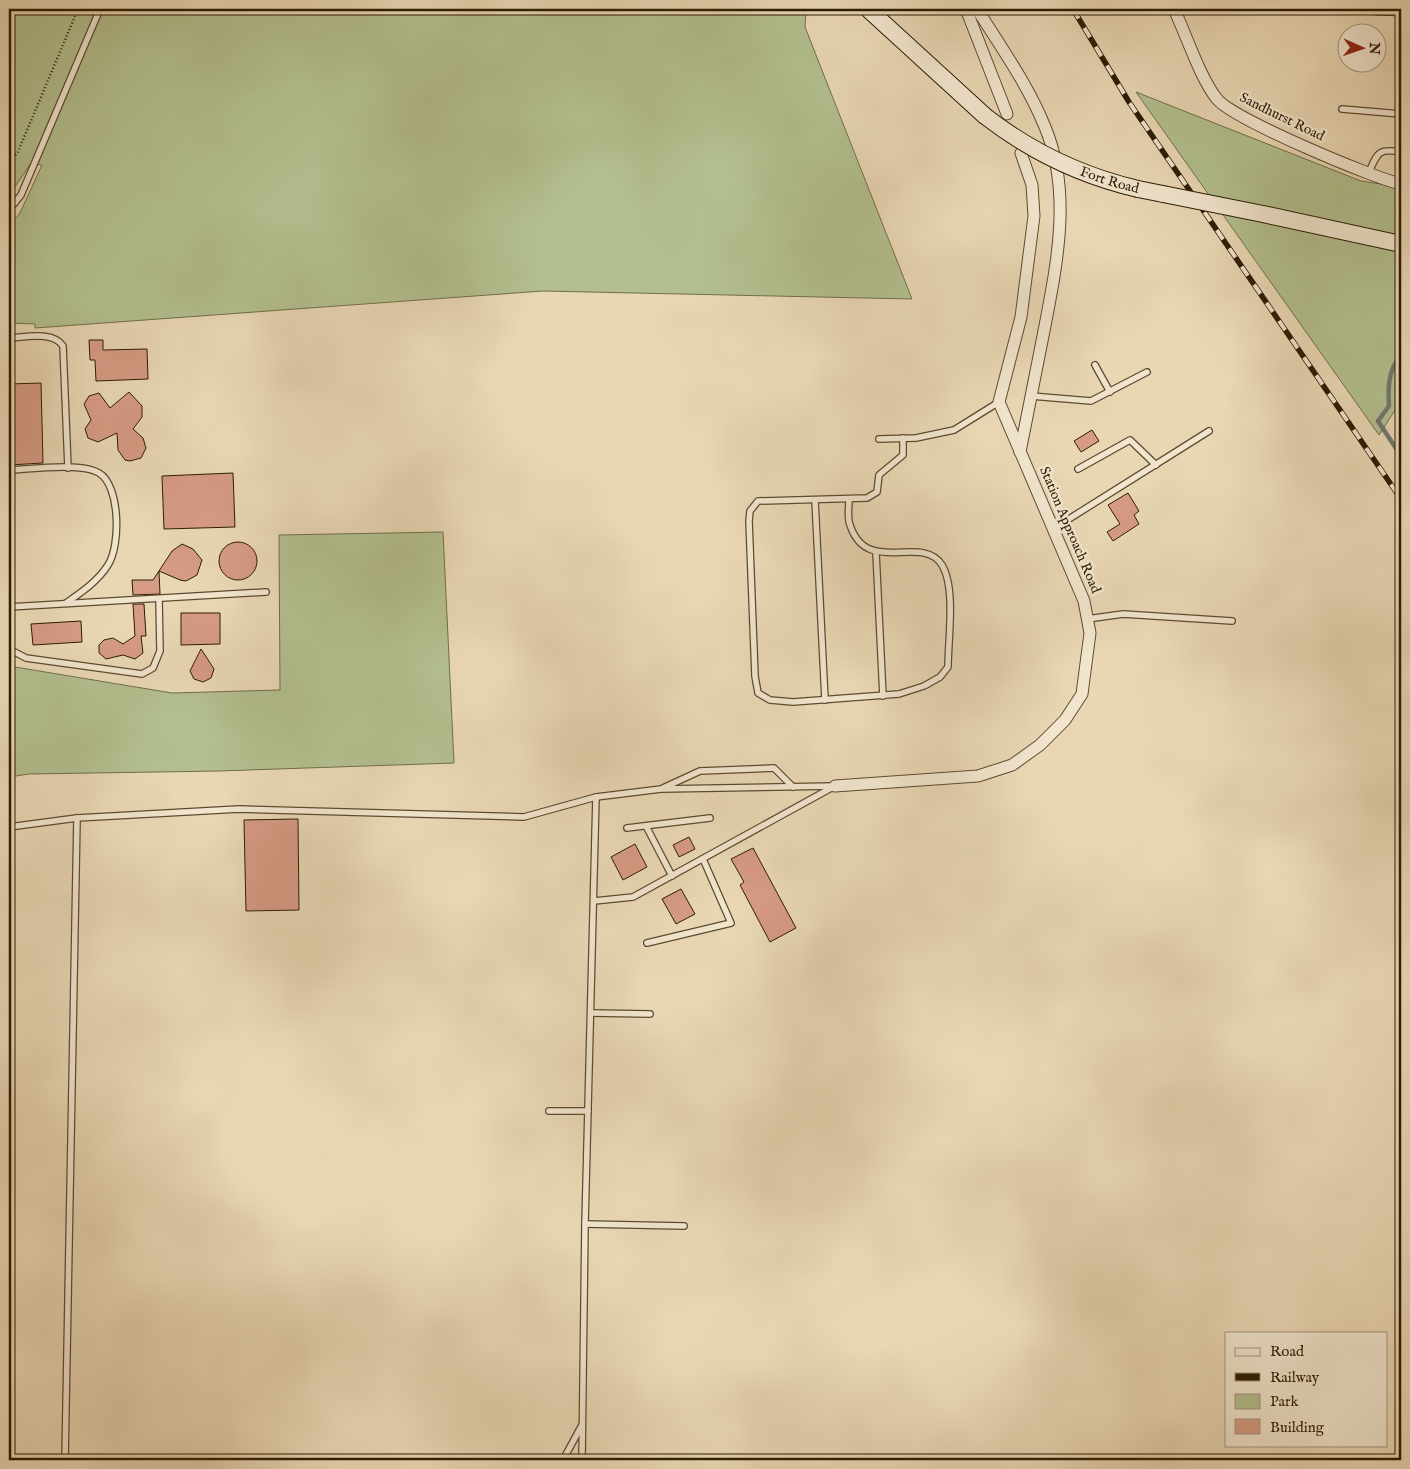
<svg xmlns="http://www.w3.org/2000/svg" width="1410" height="1469" font-family="'IM FELL English',serif">
	<style>
		.green { fill: #b3bf8f; stroke: #706e49 }
		.lines { fill: none; stroke-linecap: round; stroke-linejoin: round }
		.stream { stroke: #707970; stroke-width: 4.5 }
		.building { fill: #d69b84; stroke: #2c1c03 }
		.lane-casing { stroke: #5b4b2f; stroke-width: 8 }
		.street-casing { stroke: #5b4b2f; stroke-width: 13 }
		.secondary-casing { stroke: #2c1c03; stroke-width: 18 }
		.path { stroke: #2c1c03; stroke-width: 2.5; stroke-dasharray: 1 2.5; stroke-linecap: butt }
		.lane { stroke: #f1e5ce; stroke-width: 5.5 }
		.street { stroke: #f1e5ce; stroke-width: 11 }
		.secondary { stroke: #f1e5ce; stroke-width: 16 }
		.rail-casing { stroke: #2c1c03; stroke-width: 5.5 }
		.rail { stroke: #f1e5ce; stroke-width: 4; stroke-dasharray: 11; stroke-linecap: butt }
		.secondary-bridge-casing { stroke: #2c1c03; stroke-width: 18; stroke-linecap: butt }
		.secondary-bridge { stroke: #f1e5ce; stroke-width: 16 }
		.labels { text-anchor: middle; dominant-baseline: central; stroke-width: 5; stroke-linejoin: round; paint-order: stroke }
		.street-label { font-size: 14px; fill: #2c1c03; stroke: #f1e5ce }
	</style>
	<rect width="100%" height="100%" fill="#e9d7b4"/>
	<filter id="stains"><feTurbulence type="fractalNoise" baseFrequency=".004" numOctaves="4"/><feColorMatrix values="0 0 0 0 .2 0 0 0 0 .09 0 0 0 0 .02 0 0 0 .5 -.17"/></filter>
	<radialGradient id="worn" r=".72"><stop offset=".6" stop-color="#630" stop-opacity="0"/><stop offset="1" stop-color="#630" stop-opacity=".3"/></radialGradient>
	<!-- green -->
	<g class="green">
		<path d="M9 9H806L805 27 912 299 543 291 35 328V324L9 323V226L20 213 42 165 31 163 9 196Z"/>
		<path d="M1136 92 1361 181 1401 187V401L1379 435Z"/>
		<path d="M443 532 454 763 219 771 29 774 9 777V666L172 693 280 690 279 535Z"/>
	</g>
	<g class="lines">
		<!-- stream -->
		<path class="stream" d="M1401 357C1388 367 1388 392 1389 406L1378 421 1401 456"/>
	</g>
	<!-- building -->
	<g class="building">
		<path d="M89 340H103V350L147 349 148 379 96 381 95 360H90Z"/>
		<path d="M41 383 43 463 9 465V384Z"/>
		<path d="M129 392 142 406V417L133 429 143 438 146 448 141 458 130 461 125 460 118 450 117 433 98 442 88 438 85 429 91 420 84 404 89 396 99 393 110 408Z"/>
		<path d="M1092 430 1099 441 1081 452 1074 441Z"/>
		<path d="M233 473 235 527 164 529 162 476Z"/>
		<path d="M1128 493 1139 511 1134 515 1139 524 1113 541 1107 532 1120 524 1108 505Z"/>
		<circle cx="238" cy="561" r="19"/>
		<path d="M182 544 193 549 202 560 197 575 186 581 180 580 159 571 172 551Z"/>
		<path d="M159 571 160 594 133 595 132 580H153Z"/>
		<path d="M133 604H144L146 636H141L143 653 135 659 123 655 106 659 99 653V645L104 640 113 638 123 644 135 636Z"/>
		<path d="M181 613H220V644L181 645Z"/>
		<path d="M81 621 82 642 33 645 31 624Z"/>
		<path d="M201 649 214 669 211 678 203 682 194 679 190 671Z"/>
		<path d="M298 819 299 910 246 911 244 820Z"/>
		<path d="M689 837 695 849 679 857 673 845Z"/>
		<path d="M635 844 647 867 623 880 611 857Z"/>
		<path d="M753 848 796 928 770 942 740 885 744 882 731 859Z"/>
		<path d="M681 889 695 914 676 924 662 899Z"/>
	</g>
	<g class="lines">
		<!-- lane casing -->
		<g class="lane-casing">
			<g id="lane">
				<path d="M1342 109 1401 114"/>
				<path d="M1368 174C1378 153 1377 148 1401 152"/>
				<path d="M9 210 21 195 100 9"/>
				<path d="M9 338C26 337 53 331 63 346L68 468"/>
				<path d="M1095 365 1110 392"/>
				<path d="M1031 396 1091 401 1147 372"/>
				<path d="M879 439 916 438 954 430 999 402"/>
				<path d="M1078 469 1130 440 1156 465"/>
				<path d="M9 470C30 469 82 462 99 473 120 485 121 545 108 565 98 581 82 592 66 603"/>
				<path d="M849 499C849 507 847 518 850 525 867 577 922 533 942 565 956 588 948 640 948 667L940 677 924 686 899 694 793 702 770 700 758 693 755 676 749 521 750 511 758 501 867 498 877 492 879 475 903 455V438"/>
				<path d="M815 500 825 700"/>
				<path d="M1053 529 1209 431"/>
				<path d="M876 553 883 696"/>
				<path d="M9 607 266 592"/>
				<path d="M1087 619 1123 614 1232 621"/>
				<path d="M9 649 26 658 142 674 153 668 160 651 159 599"/>
				<path d="M663 788 700 771 774 768 793 787"/>
				<path d="M646 826 672 876"/>
				<path d="M9 827 77 818 239 809 524 817 596 797 661 789 835 786"/>
				<path d="M627 828 710 818"/>
				<path d="M594 901 633 897 833 787"/>
				<path d="M647 943 731 923 703 859"/>
				<path d="M591 1013 650 1014"/>
				<path d="M549 1111H588"/>
				<path d="M585 1224 684 1226"/>
				<path d="M65 1460 77 818"/>
				<path d="M563 1460 582 1425"/>
				<path d="M582 1460 585 1224 596 797"/>
			</g>
		</g>
		<!-- street casing -->
		<g class="street-casing">
			<g id="street">
				<path d="M966 9 1007 114"/>
				<path d="M977 9C1001 47 1028 85 1045 127 1073 194 1056 268 1043 336 1035 375 1028 413 1020 452"/>
				<path d="M1174 9C1186 34 1200 78 1217 99 1233 119 1373 178 1401 184"/>
				<path d="M1376 9 1401 10"/>
				<path d="M835 786 978 776 1012 765 1040 745 1065 720 1082 694 1090 633 1084 601 999 402 1021 317 1034 216 1032 185 1021 153"/>
			</g>
		</g>
		<!-- secondary casing -->
		<g class="secondary-casing">
			<g id="secondary">
				<path d="M868 9 985 116"/>
				<path d="M1138 189 1163 194"/>
				<path d="M1263 214 1401 244"/>
			</g>
		</g>
		<!-- path -->
		<path class="path" d="M9 158 17 154 78 9"/>
		<!-- lane -->
		<use href="#lane" class="lane"/>
		<!-- street -->
		<use href="#street" class="street"/>
		<!-- secondary -->
		<use href="#secondary" class="secondary"/>
		<!-- rail casing -->
		<g class="rail-casing">
			<path id="rail" d="M1073 9 1129 102 1401 499"/>
		</g>
		<!-- rail -->
		<use href="#rail" class="rail"/>
		<!-- secondary-bridge casing -->
		<g class="secondary-bridge-casing">
			<g id="secondary-bridge">
				<path id="s1" d="M985 116C1030 151 1082 176 1138 189"/>
				<path d="M1163 194 1263 214"/>
			</g>
		</g>
		<!-- secondary-bridge -->
		<use href="#secondary-bridge" class="secondary-bridge"/>
	</g>
	<g class="labels">
		<!-- street labels -->
		<g class="street-label">
			<text transform="translate(1282 117) rotate(26)">Sandhurst Road</text>
			<text stroke="none"><textPath href="#s1" startOffset="141">Fort Road</textPath></text>
			<text transform="translate(1070 530) rotate(67)">Station Approach Road</text>
		</g>
	</g>
	<!-- margin -->
	<rect width="1410" height="1469" fill="none" stroke="#e9d7b4" stroke-width="30"/>
	<rect x="10" y="10" width="1390" height="1449" fill="none" stroke="#2c1c03" stroke-width="2.5"/>
	<rect x="15" y="15" width="1380" height="1439" fill="none" stroke="#2c1c03"/>
	<!-- legend -->
	<rect x="1225" y="1332" width="162" height="115" fill="#f1e5ce" stroke="#a2957d"/>
	<rect x="1235" y="1348" width="25" height="8" fill="#f1e5ce" stroke="#a2957d"/>
	<text x="1270" y="1356" font-size="15" fill="#2c1c03">Road</text>
	<rect x="1235" y="1373" width="25" height="8" fill="#2c1c03" stroke="#a2957d"/>
	<text x="1270" y="1382" font-size="15" fill="#2c1c03">Railway</text>
	<rect x="1235" y="1394" width="25" height="15" fill="#b3bf8f" stroke="#a2957d"/>
	<text x="1270" y="1406" font-size="15" fill="#2c1c03">Park</text>
	<rect x="1235" y="1419" width="25" height="15" fill="#d69b84" stroke="#a2957d"/>
	<text x="1270" y="1432" font-size="15" fill="#2c1c03">Building</text>
	<!-- north arrow -->
	<g transform="translate(1362 48) rotate(92)"><circle r="24" fill="#f1e5ce" stroke="#a2957d"/>
	<path d="M0-4L9 19L0 12L-9 19Z" fill="#8f2418"/>
	<text y="-8" font-size="14" font-weight="bold" text-anchor="middle" fill="#2c1c03">N</text>
	</g>
	<rect width="100%" height="100%" filter="url(#stains)"/>
	<rect width="100%" height="100%" fill="url(#worn)"/>
</svg>
